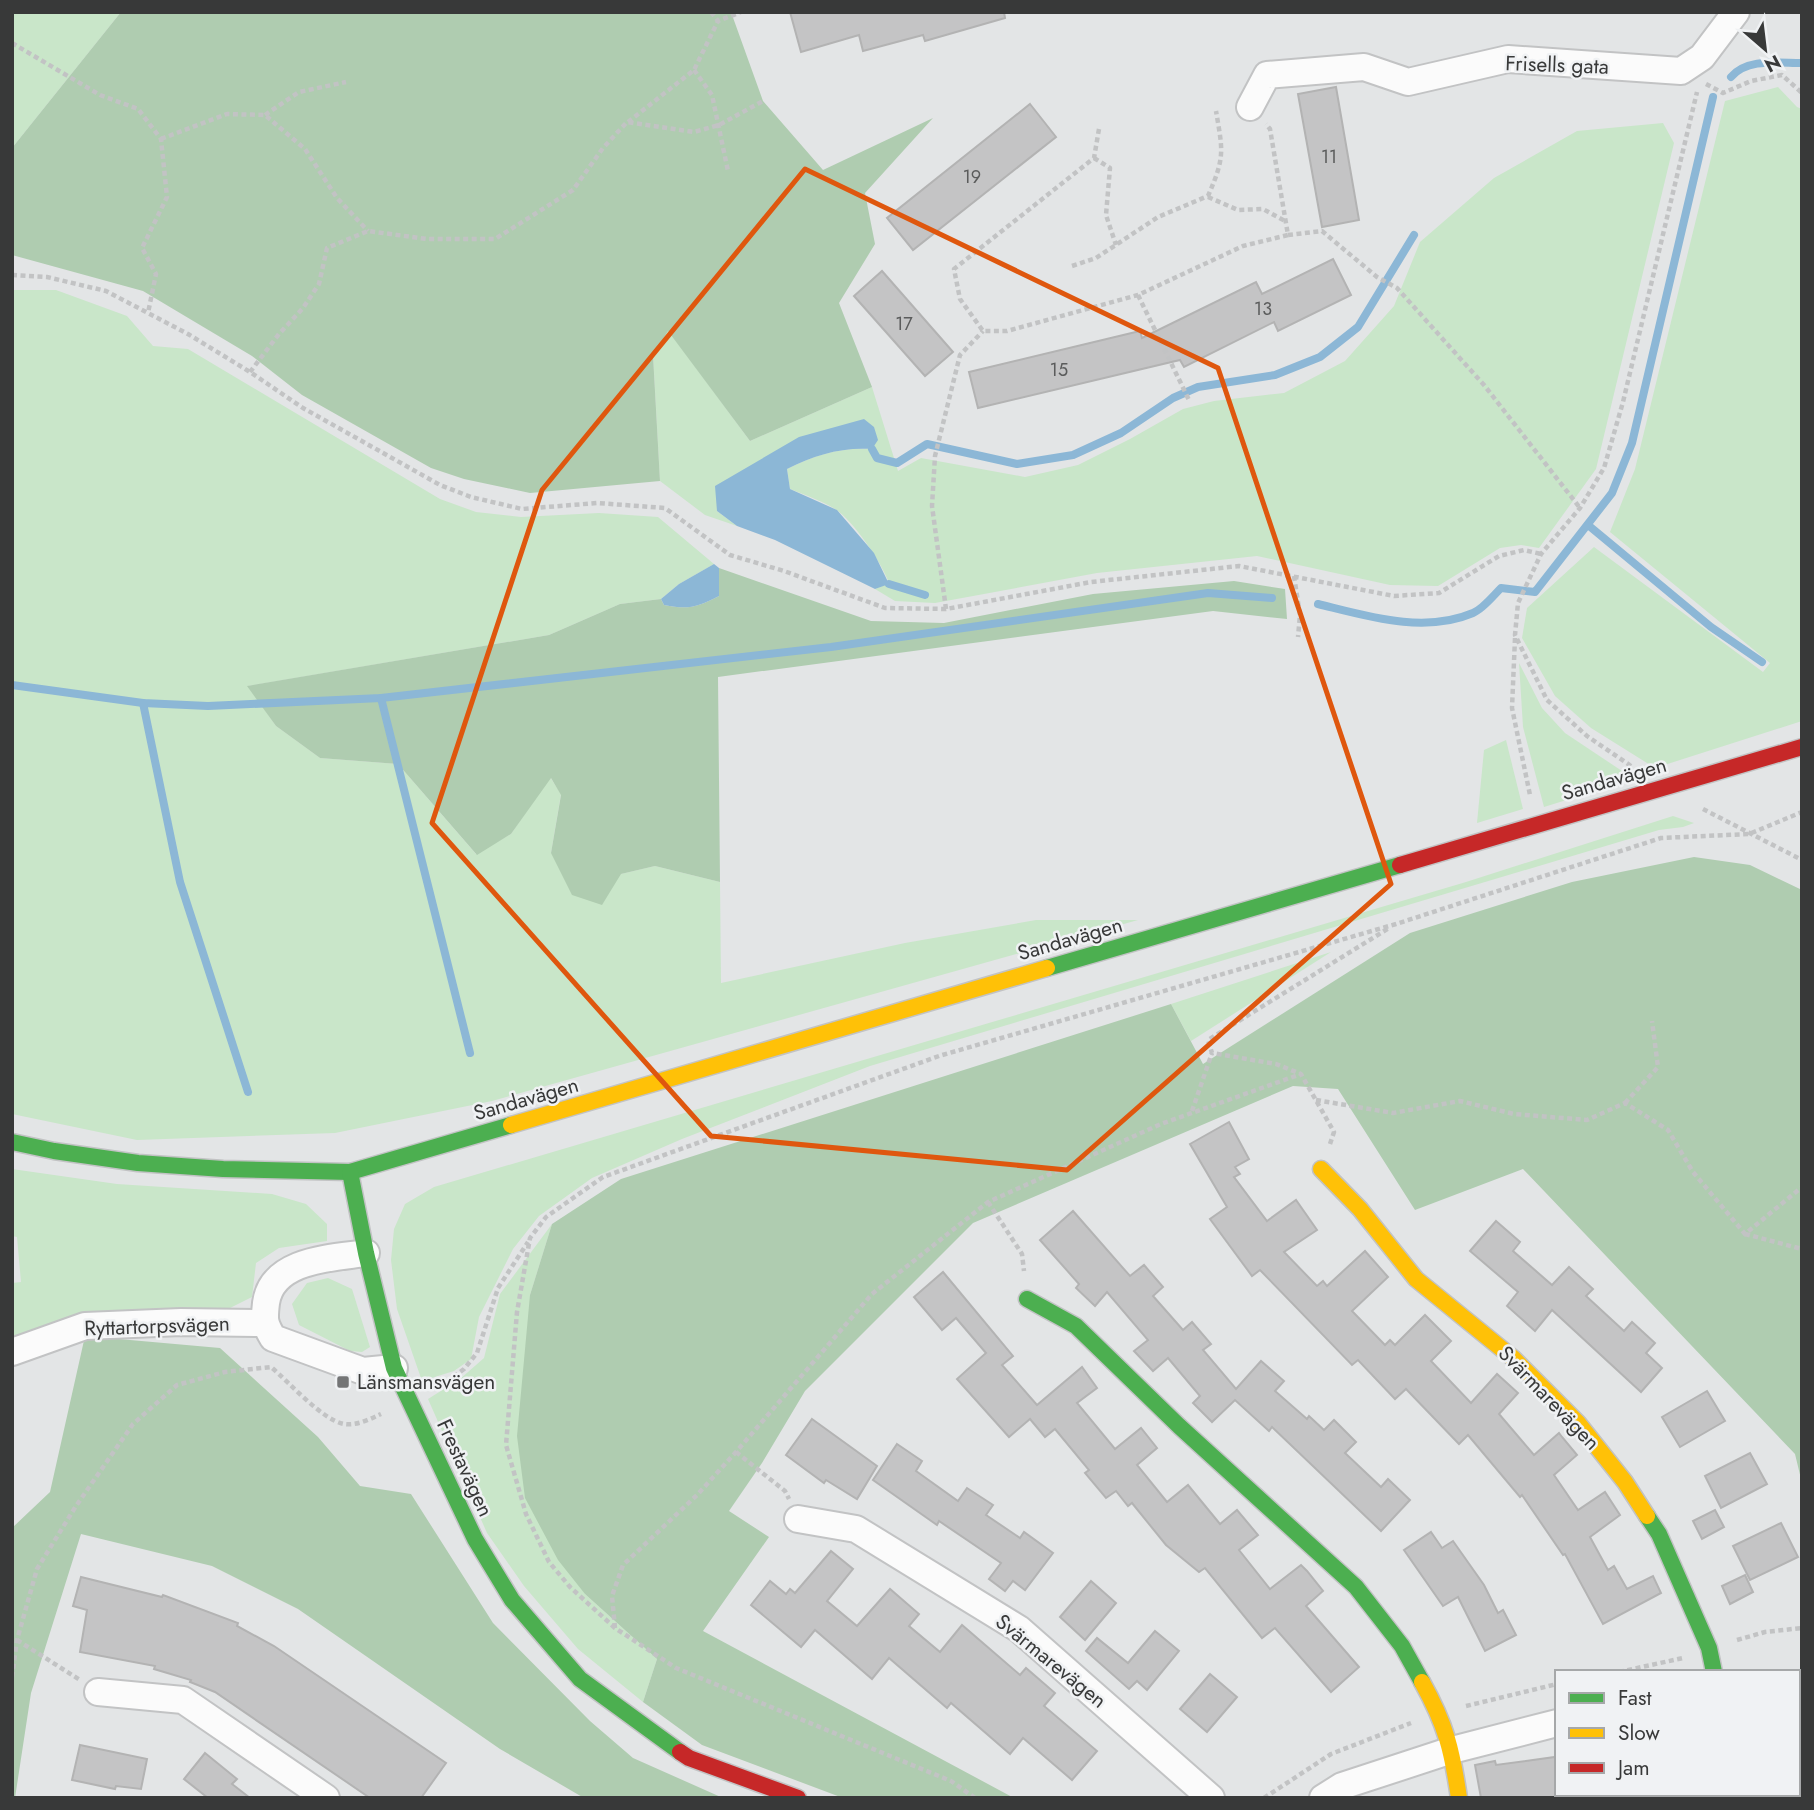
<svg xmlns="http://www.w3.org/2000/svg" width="1814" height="1810" font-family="Jost,sans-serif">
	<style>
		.green { fill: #c9e6c9 }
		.forest { fill: #afccb0 }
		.water { fill: #8cb7d6 }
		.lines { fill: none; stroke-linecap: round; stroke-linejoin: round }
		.stream { stroke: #8cb7d6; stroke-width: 8 }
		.building { fill: #c4c4c5; stroke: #b3b3b3; stroke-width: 2 }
		.street-casing { stroke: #c2c3c4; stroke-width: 30 }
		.fast-casing { stroke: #c2c3c4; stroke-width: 19 }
		.slow-casing { stroke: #c2c3c4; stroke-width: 19 }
		.jam-casing { stroke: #c2c3c4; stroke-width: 19 }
		.path { stroke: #c2c3c4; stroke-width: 4.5; stroke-dasharray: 5 3.5; stroke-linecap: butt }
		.street { stroke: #fbfbfb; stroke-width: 26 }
		.fast { stroke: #4caf50; stroke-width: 16 }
		.slow { stroke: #ffc107; stroke-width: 16 }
		.jam { stroke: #c62828; stroke-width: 16 }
		.marked { fill: none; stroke: #df570e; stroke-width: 5; stroke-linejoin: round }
		.poi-dot { fill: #747576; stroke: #f0f2f4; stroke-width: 2.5 }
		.labels { text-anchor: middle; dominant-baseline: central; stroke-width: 5; stroke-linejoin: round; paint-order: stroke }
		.number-label { font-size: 18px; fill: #5b5c5c }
		.street-label { font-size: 21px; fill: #383939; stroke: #f0f2f4 }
		.poi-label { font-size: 21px; fill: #383939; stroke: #f0f2f4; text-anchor: start }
	</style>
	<rect width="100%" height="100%" fill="#e3e5e6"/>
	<!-- green -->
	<g class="green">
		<path d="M12 12H121L12 148Z"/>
		<path d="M1778 87 1797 107 1802 109V721L1655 768 1591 728 1555 696 1522 638 1527 608 1594 547 1763 672 1770 663 1610 532 1635 469 1725 101Z"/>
		<path d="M1663 123 1674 143 1596 469 1539 548 1521 545 1500 548 1438 586 1390 585 1257 556 1097 573 935 603 895 601 875 589 889 583C882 563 853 520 835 509 822 501 805 495 790 489L787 469C815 455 840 447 872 449L864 419 717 511 737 526 705 515 660 481 653 354 668 330 750 441 872 387 898 471 921 458 1025 477 1078 465 1130 439 1183 409 1214 401 1284 393 1345 361 1394 306 1420 242 1494 178 1577 131Z"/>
		<path d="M12 290H56L127 316 153 346 188 349 440 499 476 512 521 517 599 513 658 517 714 564 679 584 661 599 620 604 549 635 248 686 276 726 320 758 398 764 476 854 511 834 550 777 561 794 551 853 621 874 655 866 720 882 721 983 905 943 1036 920H1138L492 1101 335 1133 137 1140 12 1114Z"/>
		<path d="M1519 663 1542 708 1565 733 1634 779 1544 807 1523 727Z"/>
		<path d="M1506 740 1523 809 1477 823 1484 750Z"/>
		<path d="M1673 816 1694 823 1683 827 1659 830 870 1066 682 1139 592 1178 539 1216 513 1249 479 1317 471 1359 454 1371 422 1381 397 1309 391 1260 394 1229 405 1204 434 1187 1466 882Z"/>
		<path d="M1331 952 1191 1041 1171 1004Z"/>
		<path d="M12 1169 117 1184 272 1194 306 1204 327 1224V1241L279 1248 256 1263 252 1297 226 1310 98 1311 47 1324 12 1338V1283L21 1282 17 1237 12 1236Z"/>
		<path d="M552 1224 530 1295 585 1594 657 1659 643 1702 578 1649 524 1586 487 1533 428 1399 460 1379 484 1358 500 1294Z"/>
		<path d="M328 1278 352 1289 370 1347 362 1352 350 1351 299 1325 292 1304 307 1283Z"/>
	</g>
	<!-- forest -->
	<g class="forest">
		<path d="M121 12H731L763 101 823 170 933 118 865 193 875 244 839 303 872 387 750 441 668 331 653 355 660 481 530 493 464 479 431 468 302 395 252 356 143 291 12 255V148Z"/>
		<path d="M719 568 871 621 944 623 1093 594 1234 581 1285 589 1287 619 1213 611 718 677 720 882 655 866 621 874 602 905 572 895 551 853 561 795 551 778 511 834 477 855 398 764 320 758 276 726 247 686 549 635 620 604 661 599 664 605C689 610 697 607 719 596Z"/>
		<path d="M1694 857 1750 865 1802 890V1483L1795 1454 1523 1169 1415 1210 1338 1089 1293 1086 973 1223 805 1391 762 1463 729 1511 769 1537 703 1631 1014 1798H843L702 1745 643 1702 657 1659 585 1594 558 1560 525 1498 517 1436 530 1295 552 1224 621 1179 1171 1004 1203 1064 1410 933 1572 882Z"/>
		<path d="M85 1336 220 1348 318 1437 360 1486 411 1494 493 1623 590 1721 633 1758 723 1798H584L500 1749 298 1609 212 1566 81 1534 31 1693 15 1798H12V1528L50 1492Z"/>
	</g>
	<!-- water -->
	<g class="water">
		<path d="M864 419 874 427 878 440 872 449C841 447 815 455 787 469L790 489 837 510 874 553 889 584 875 589 775 540 737 526 717 511 715 486 799 437Z"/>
		<path d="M714 564 719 568V596C697 607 689 610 664 605L661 599 679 584Z"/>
	</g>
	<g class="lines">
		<!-- stream -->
		<g class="stream">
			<path d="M1731 77C1747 58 1778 63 1801 63"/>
			<path d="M872 449 877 458 897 463 927 444 1017 464 1073 455 1121 433 1173 398 1198 387 1275 375 1320 357 1358 327 1414 235"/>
			<path d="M1588 525 1711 627 1762 662"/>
			<path d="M889 584 925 595"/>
			<path d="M1318 604C1367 616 1424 634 1473 613 1483 609 1493 596 1501 588L1535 592 1612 493 1632 443 1713 97"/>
			<path d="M12 685 143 703 208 706 381 698 831 647 1208 593 1272 598"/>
			<path d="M381 698 470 1053"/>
			<path d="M143 703 180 882 248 1092"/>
		</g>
	</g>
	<!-- building -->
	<g class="building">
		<path d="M790 12H1004L1005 18 925 41 923 35 863 51 859 35 801 52Z"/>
		<path d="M1336 87 1359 220 1322 227 1298 94Z"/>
		<path d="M1030 104 1056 137 913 250 887 218Z"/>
		<path d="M1333 259 1351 295 1278 331 1274 322 1184 367 1180 360 978 408 969 372 1140 331 1142 338 1256 282 1262 294Z"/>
		<path d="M882 271 953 352 925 376 854 296Z"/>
		<path d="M1229 1122 1249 1159 1235 1167 1240 1174 1234 1177 1267 1221 1296 1200 1317 1230 1284 1252 1317 1286 1323 1281 1327 1286 1365 1251 1388 1277 1352 1311 1385 1345 1390 1340 1395 1345 1425 1315 1451 1341 1431 1361 1471 1403 1497 1374 1518 1393 1499 1414 1534 1455 1559 1433 1562 1437 1577 1455 1554 1475 1578 1510 1605 1492 1620 1515 1590 1537 1608 1570 1614 1566 1627 1589 1653 1576 1661 1593 1603 1624 1565 1554 1563 1555 1522 1495 1520 1497 1468 1435 1459 1444 1406 1389 1395 1399 1358 1360 1352 1365 1260 1270 1252 1276 1210 1219 1227 1207 1190 1144Z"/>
		<path d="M1073 1211 1130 1276 1144 1265 1163 1287 1153 1296 1183 1330 1192 1322 1211 1344 1203 1350 1236 1389 1261 1361 1284 1381 1275 1391 1307 1419 1309 1416 1324 1430 1334 1420 1356 1442 1345 1453 1381 1487 1388 1479 1410 1500 1381 1531 1272 1427 1269 1431 1235 1400 1212 1422 1193 1403 1200 1396 1168 1358 1153 1371 1134 1351 1148 1340 1107 1292 1095 1306 1076 1288 1079 1284 1040 1240Z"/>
		<path d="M1496 1221 1520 1242 1513 1251 1552 1285 1569 1267 1593 1289 1586 1296 1624 1331 1632 1322 1655 1343 1646 1353 1662 1368 1641 1392 1552 1310 1535 1331 1507 1306 1518 1292 1470 1251Z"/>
		<path d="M943 1272 1013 1356 1002 1365 1037 1405 1082 1367 1097 1388 1077 1403 1115 1449 1141 1428 1157 1448 1137 1465 1167 1502 1188 1485 1220 1524 1237 1510 1258 1535 1239 1550 1270 1589 1301 1565 1307 1571 1323 1591 1306 1606 1359 1667 1331 1692 1275 1628 1262 1638 1205 1568 1199 1572 1166 1545 1132 1503 1128 1506 1116 1491 1106 1498 1085 1473 1089 1470 1055 1429 1045 1437 1030 1419 1009 1437 957 1379 986 1353 956 1318 942 1330 914 1297Z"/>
		<path d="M1707 1391 1725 1421 1680 1447 1662 1417Z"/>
		<path d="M812 1419 877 1466 857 1499 826 1480 824 1483 786 1455Z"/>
		<path d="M897 1444 922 1461 916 1471 958 1501 967 1488 993 1505 986 1515 1020 1538 1024 1532 1053 1553 1025 1590 1013 1581 1005 1591 989 1579 1001 1563 939 1521 937 1525 873 1480Z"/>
		<path d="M1750 1453 1767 1484 1721 1508 1705 1476Z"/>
		<path d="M1715 1510 1724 1527 1702 1539 1693 1521Z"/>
		<path d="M1781 1523 1798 1557 1750 1580 1733 1546Z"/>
		<path d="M1431 1532 1442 1548 1453 1541 1484 1585 1498 1613 1503 1610 1516 1635 1485 1651 1458 1597 1443 1606 1404 1550Z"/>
		<path d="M831 1551 853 1569 827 1601 857 1626 890 1589 919 1614 909 1626 940 1652 962 1625 1020 1675 1026 1668 1055 1693 1044 1706 1097 1751 1072 1780 1023 1738 1010 1754 951 1703 947 1708 889 1658 872 1679 815 1630 801 1647 751 1605 770 1581 786 1594 790 1589 795 1593Z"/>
		<path d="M1745 1575 1753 1592 1730 1604 1722 1586Z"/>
		<path d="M81 1577 162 1597 163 1595 238 1623 237 1626 274 1646 446 1763 421 1798H370L215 1692 190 1682 191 1680 154 1669 155 1666 80 1652 87 1610 73 1606Z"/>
		<path d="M1091 1581 1116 1603 1085 1640 1060 1617Z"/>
		<path d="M1155 1631 1179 1651 1147 1690 1137 1681 1129 1689 1086 1651 1097 1638 1128 1663Z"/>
		<path d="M1210 1674 1237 1697 1207 1732 1180 1709Z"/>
		<path d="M80 1745 147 1759 141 1789 116 1786 115 1789 72 1780Z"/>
		<path d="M205 1753 237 1779 232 1784 250 1798H208L184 1779Z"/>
		<path d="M1555 1757 1557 1798H1481L1475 1765 1495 1761 1496 1765Z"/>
	</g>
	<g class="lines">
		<!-- street casing -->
		<g class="street-casing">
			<g id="street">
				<path d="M1250 107 1267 75 1364 67 1408 82 1508 59 1681 71 1702 57 1736 12"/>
				<path d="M366 1253C332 1258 272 1259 266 1303 264 1320 264 1323 273 1338L363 1371 394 1368"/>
				<path d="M12 1352 85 1326 181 1322 264 1323"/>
				<path d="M798 1519 856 1529 1019 1629 1211 1798"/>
				<path d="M1798 1684H1802"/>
				<path d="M98 1692 183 1700 326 1798"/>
				<path d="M1734 1794V1798"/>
				<path d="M1323 1798 1342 1786 1452 1750 1557 1723"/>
			</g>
		</g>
		<!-- fast casing -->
		<g class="fast-casing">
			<g id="fast">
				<path d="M1047 968 1400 865"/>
				<path d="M12 1142 54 1151 138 1163 223 1169 350 1172 511 1125"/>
				<path d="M350 1172 366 1253 394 1368 475 1539 512 1600 580 1679 680 1752"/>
				<path d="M1027 1299 1076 1326 1179 1426 1356 1587 1402 1646 1422 1682"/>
				<path d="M1647 1516 1659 1534 1709 1648 1714 1672"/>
			</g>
		</g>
		<!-- slow casing -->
		<g class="slow-casing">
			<g id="slow">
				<path d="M511 1125 1047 968"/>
				<path d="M1321 1169 1360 1209 1416 1279 1513 1358 1578 1423 1625 1482 1647 1516"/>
				<path d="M1422 1682C1446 1725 1452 1750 1459 1798"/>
			</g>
		</g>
		<!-- jam casing -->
		<g class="jam-casing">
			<g id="jam">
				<path d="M1400 865 1802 747"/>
				<path d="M680 1752 689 1758 798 1798"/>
			</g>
		</g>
		<!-- path -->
		<g class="path">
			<path d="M711 12 718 21 741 12"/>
			<path d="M12 43 100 95 138 109 161 139 167 197 142 248 156 274 148 313"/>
			<path d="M694 70 712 95 728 171"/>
			<path d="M1706 84 1723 93 1751 81 1782 75 1802 93"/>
			<path d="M265 115 299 92 346 82"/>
			<path d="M628 122 694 70 718 21"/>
			<path d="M1099 129 1094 158 954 269 960 299 983 331H1007L1138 295 1243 246 1288 235 1270 129 1266 124"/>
			<path d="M161 139 227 114 265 115 305 149 337 198 368 231"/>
			<path d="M1094 158 1110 168 1106 215 1116 245"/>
			<path d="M1208 197 1238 210 1263 209 1285 221"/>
			<path d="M1288 235 1322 231 1377 277 1397 288 1484 385 1580 508"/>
			<path d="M1072 266 1096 258 1158 217 1208 196C1225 157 1223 152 1216 111"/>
			<path d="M12 275 47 277 106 291 188 334 250 372 303 408 440 485 471 497 522 509 597 503 665 508 730 555 784 571 885 608 946 609 1091 582 1239 566 1394 596 1439 593 1499 556 1524 550 1541 554"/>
			<path d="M1138 295 1189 400"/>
			<path d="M250 372 279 334 303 308 319 284 327 248 368 231 427 239H495L573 190 603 148 627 122 694 132 719 125 763 101"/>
			<path d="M1294 576 1300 615 1298 637"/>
			<path d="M946 609 932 506 935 456 960 355 983 331"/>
			<path d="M1515 638 1512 708 1530 795"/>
			<path d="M1631 766 1587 736 1547 700 1515 635 1518 603 1541 554 1580 508 1604 468 1623 402 1697 92"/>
			<path d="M1703 809 1802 860"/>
			<path d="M1316 1100 1393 1113 1460 1101 1514 1114 1587 1120 1625 1103 1668 1130 1693 1172 1745 1234 1802 1187"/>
			<path d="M1625 1103 1658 1067 1652 1021"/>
			<path d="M1192 1111 1212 1053"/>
			<path d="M1330 1144 1334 1132 1301 1074 1276 1064 1212 1053 1208 1040 1389 928"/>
			<path d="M988 1202 1022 1254 1024 1271"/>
			<path d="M1745 1234 1802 1249"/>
			<path d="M440 1387 464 1369 477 1353 498 1288 528 1242"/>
			<path d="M736 1452 785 1491 789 1499"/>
			<path d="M615 1628 612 1596 623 1565 697 1495 736 1452 872 1294 988 1202 1161 1124 1301 1074"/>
			<path d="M17 1640 80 1680"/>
			<path d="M1737 1640 1765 1632 1802 1628"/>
			<path d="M1619 1672 1683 1658"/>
			<path d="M12 1677 17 1640 37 1569 76 1506 133 1424 177 1385 225 1372 271 1367C289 1382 322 1420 344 1424 357 1426 370 1419 381 1414"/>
			<path d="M1466 1706 1557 1684"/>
			<path d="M975 1798 951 1781 676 1668 615 1628 570 1587 549 1562 526 1514 506 1445 517 1312 530 1238 546 1217 603 1177 939 1056 1396 924 1661 838 1749 834 1802 812"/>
			<path d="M1264 1798 1331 1754 1411 1723"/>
		</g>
		<!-- street -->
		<use href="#street" class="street"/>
		<!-- fast -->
		<use href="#fast" class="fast"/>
		<!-- slow -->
		<use href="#slow" class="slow"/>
		<!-- jam -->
		<use href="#jam" class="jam"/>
	</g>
	<!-- marked area -->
	<path class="marked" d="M805 169 1218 368 1391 884 1067 1170 711 1136 432 823 542 490Z"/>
	<!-- markers -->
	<rect class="poi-dot" x="336" y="1375" width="14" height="14" rx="3.5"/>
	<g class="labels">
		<!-- number labels -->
		<g class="number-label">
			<text x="1329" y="157">11</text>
			<text x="972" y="177">19</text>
			<text x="1263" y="309">13</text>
			<text x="904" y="324">17</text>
			<text x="1059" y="370">15</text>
		</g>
		<!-- street labels -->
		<g class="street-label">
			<text transform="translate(1557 65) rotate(2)">Frisells gata</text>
			<text transform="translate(1614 779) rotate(-16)">Sandavägen</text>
			<text transform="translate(1070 939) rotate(-16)">Sandavägen</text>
			<text transform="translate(526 1099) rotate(-16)">Sandavägen</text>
			<text transform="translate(157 1326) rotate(-2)">Ryttartorpsvägen</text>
			<text transform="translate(1549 1398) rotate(46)">Svärmarevägen</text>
			<text transform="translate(465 1468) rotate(65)">Frestavägen</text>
			<text transform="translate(1051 1661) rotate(39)">Svärmarevägen</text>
		</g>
		<!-- poi labels -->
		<g class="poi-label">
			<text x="357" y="1382">Länsmansvägen</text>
		</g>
	</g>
	<!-- border -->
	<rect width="1814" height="1810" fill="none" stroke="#383939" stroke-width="28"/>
	<!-- legend -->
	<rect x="1555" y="1670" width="245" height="126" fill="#f0f2f4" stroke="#a6a8a9" stroke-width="2"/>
	<rect x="1569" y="1693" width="35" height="10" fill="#4caf50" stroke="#a6a8a9" stroke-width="2"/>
	<text x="1618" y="1705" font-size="21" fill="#383939">Fast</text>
	<rect x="1569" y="1728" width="35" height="10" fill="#ffc107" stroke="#a6a8a9" stroke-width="2"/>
	<text x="1618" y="1740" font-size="21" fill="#383939">Slow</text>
	<rect x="1569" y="1763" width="35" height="10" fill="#c62828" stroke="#a6a8a9" stroke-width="2"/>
	<text x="1618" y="1775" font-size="21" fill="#383939">Jam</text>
	<!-- north arrow -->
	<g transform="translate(1765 49) rotate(152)" stroke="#f0f2f4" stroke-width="5" paint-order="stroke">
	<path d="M0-5L12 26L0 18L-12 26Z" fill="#383939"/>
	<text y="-10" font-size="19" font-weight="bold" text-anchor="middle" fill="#383939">N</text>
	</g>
</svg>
